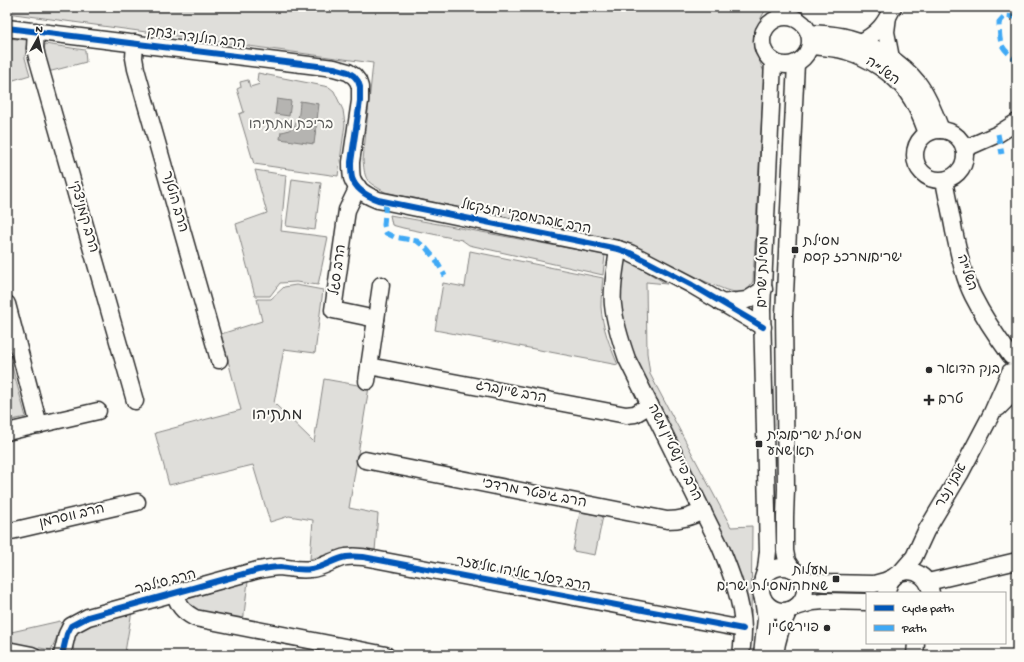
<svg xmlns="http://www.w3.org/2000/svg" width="1024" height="662" font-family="'Gochi Hand','Playpen Sans Hebrew',sans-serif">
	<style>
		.green { fill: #dfdeda; stroke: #858482 }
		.water { fill: #b5b4b1; stroke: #7e7d7b }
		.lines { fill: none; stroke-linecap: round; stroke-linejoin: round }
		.minor-casing { stroke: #2b2b2b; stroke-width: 19 }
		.minor { stroke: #fdfcf7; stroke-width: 16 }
		.quiet { stroke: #3fa9f5; stroke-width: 5; stroke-dasharray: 10 5; stroke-linecap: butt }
		.cycleway-casing { stroke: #fdfcf7; stroke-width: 8 }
		.cycleway { stroke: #0057b8; stroke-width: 6 }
		.poi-dot { fill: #2b2b2b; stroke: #fdfcf7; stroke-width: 1.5 }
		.labels { text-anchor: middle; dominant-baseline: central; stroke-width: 4; stroke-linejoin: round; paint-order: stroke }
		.street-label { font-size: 14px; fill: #2b2b2b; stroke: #fdfcf7 }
		.park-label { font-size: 14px; fill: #585857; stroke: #fdfcf7 }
		.poi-label { font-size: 14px; fill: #2b2b2b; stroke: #fdfcf7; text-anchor: start }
		.quarter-label { font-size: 16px; fill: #2b2b2b; stroke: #fdfcf7 }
	</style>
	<rect width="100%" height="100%" fill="#fdfcf7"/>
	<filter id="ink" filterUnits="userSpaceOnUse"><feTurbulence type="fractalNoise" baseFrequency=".025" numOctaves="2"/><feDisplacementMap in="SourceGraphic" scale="8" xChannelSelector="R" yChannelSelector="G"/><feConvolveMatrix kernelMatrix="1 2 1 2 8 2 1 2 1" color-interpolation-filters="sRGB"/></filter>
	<g filter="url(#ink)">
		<!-- green -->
		<g class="green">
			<path d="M7 7H767L761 18 757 32 755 45 759 60 764 72 753 281 749 289 740 293 726 290 682 272 616 240 385 192C366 181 365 182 363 160L373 63 7 13Z"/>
			<path d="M7 38 27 40 25 58 30 75 7 82Z"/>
			<path d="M45 44 85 50 86 62 48 72 44 52Z"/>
			<path d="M258 73 329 87 334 91 343 110 345 124 338 176 254 164 239 114 244 112 237 89 241 87 240 82 248 80 250 87 260 84 257 81Z"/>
			<path d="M255 170 286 175 281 231 328 237 318 285 296 282 280 283 270 296H255L236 224 267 213Z"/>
			<path d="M292 179 321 183 315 230 286 226Z"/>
			<path d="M390 215 605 255 603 275 469 245 462 240 403 228 392 225Z"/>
			<path d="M470 251 603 278C602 287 601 297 601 307 602 327 610 346 618 365L435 330 443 283 465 287Z"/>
			<path d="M624 258 667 284 646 282 647 353 650 374 731 527 752 526 751 629 748 607 744 590 737 566 727 542 635 356C628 340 623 323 621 305 620 289 623 273 624 258Z"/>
			<path d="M296 285 323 290 315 353 284 349 274 403 314 442 324 379 369 387 349 508 378 514 375 551 347 549 310 559 313 520 289 516 270 522 253 465 169 485 155 433 241 410 221 334 262 321 257 299H271L284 287Z"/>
			<path d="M7 349 26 417 7 421Z"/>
			<path d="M580 512 603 516 595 555 573 551Z"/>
			<path d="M248 581 243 623 196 612 188 604V599Z"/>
			<path d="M132 611 125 652 140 655H80L76 653 72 646 76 631 85 624Z"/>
			<path d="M60 621 62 626 51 650 7 642V633Z"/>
		</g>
		<!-- water -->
		<g class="water">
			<path d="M277 99 291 101 289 116 275 114Z"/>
			<path d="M300 101 319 104 314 144 280 139 281 132C299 130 299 116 300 101Z"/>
		</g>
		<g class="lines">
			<!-- minor casing -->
			<g class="minor-casing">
				<g id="minor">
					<path d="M888 16 886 32 891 58"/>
					<circle cx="786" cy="41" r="24"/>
					<path d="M7 28 334 68 348 72 354 76 358 81 360 87V101L351 162C351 167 351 173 352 178 356 190 367 196 378 200L618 249 630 253 646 261 692 285 763 327"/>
					<path d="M36 31 35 48 37 57 135 401"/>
					<path d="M809 33C823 34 836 34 849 38 875 45 901 62 918 83 928 96 935 114 941 130"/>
					<path d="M861 42C878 33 885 24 893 7"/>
					<path d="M135 43 134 58 136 69 219 360"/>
					<path d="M810 46C822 47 835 48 846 51 869 58 893 73 907 92 916 104 922 119 927 133"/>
					<circle cx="940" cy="155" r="25"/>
					<path d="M964 149 998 134 1017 122"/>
					<path d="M944 180C947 197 951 214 954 231 959 253 963 276 973 296 984 318 997 337 1011 356"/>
					<path d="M358 187 347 210 333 310 376 319"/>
					<path d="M618 249C616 267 611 287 613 305 615 324 621 342 627 359L720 546C730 570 743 603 743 630 743 638 742 647 741 655"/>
					<path d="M721 303 747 300 764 289"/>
					<path d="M7 304 39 425"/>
					<path d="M369 366 626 415 635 414 650 405"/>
					<path d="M367 381 381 285"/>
					<path d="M998 408 1017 389"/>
					<path d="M7 432 98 411"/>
					<path d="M365 460 667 520C681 520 690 517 703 511"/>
					<path d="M7 532 137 502"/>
					<circle cx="783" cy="589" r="22"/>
					<path d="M792 569 787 561 785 551V517L786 489 784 315 796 63"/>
					<path d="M901 572 914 557 926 531 960 474 991 415 1010 372"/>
					<path d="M763 578 766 569 768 551 762 310 773 61"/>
					<path d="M803 580 815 582 825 583 874 584 885 581 894 577"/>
					<path d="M928 582 1017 561"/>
					<path d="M174 593C179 606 182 611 195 618L386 655"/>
					<path d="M887 593C889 564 927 564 931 593"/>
					<path d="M796 607 813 602 824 601 867 602"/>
					<path d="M7 650 32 655"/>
					<path d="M62 655 67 634 71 626 88 617 258 570C265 569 273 567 280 567 290 568 300 571 311 569 323 568 334 559 346 557 355 556 365 557 374 559L743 629"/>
					<path d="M762 655 766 619 763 599"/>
					<path d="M775 655C777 638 781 626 789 610"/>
					<path d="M915 655 916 643"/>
				</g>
			</g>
			<!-- minor -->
			<use href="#minor" class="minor"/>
			<!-- quiet -->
			<g class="quiet">
				<path d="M1017 15 1014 17 1005 16 999 23C1000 44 999 47 1017 60"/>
				<path d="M998 134 1002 154"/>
				<path d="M386 202 384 225 386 233 394 237 417 241 426 248 436 260 445 276"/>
				<path d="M775 652 784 655"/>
			</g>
			<!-- cycleway casing -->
			<g class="cycleway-casing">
				<g id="cycleway">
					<path d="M7 28 334 68 348 72 354 76 358 81 360 87V101L351 162C351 167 351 173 352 178 356 190 367 196 378 200L618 249 630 253 646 261 692 285 763 327"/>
					<path d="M62 655 67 634 71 626 88 617 258 570C265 569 273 567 280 567 290 568 300 571 311 569 323 568 334 559 346 557 355 556 365 557 374 559L743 629"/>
				</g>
			</g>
			<!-- cycleway -->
			<use href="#cycleway" class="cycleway"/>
		</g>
	</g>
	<!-- markers -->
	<g class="poi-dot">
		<rect x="791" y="246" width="8" height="8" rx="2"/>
		<circle cx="929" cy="370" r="4"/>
		<path d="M927 394h4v4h4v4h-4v4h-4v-4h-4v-4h4z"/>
		<rect x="755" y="440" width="8" height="8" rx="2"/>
		<rect x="832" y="575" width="8" height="8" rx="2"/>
		<circle cx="827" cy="628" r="4"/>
	</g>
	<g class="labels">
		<!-- street labels -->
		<g class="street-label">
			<text transform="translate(196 39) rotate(7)">הרב הולנדר יצחק</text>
			<text transform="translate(882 72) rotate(36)">השל”ה</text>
			<text transform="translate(174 202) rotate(74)">הרב הוטנר</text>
			<text transform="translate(83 217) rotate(74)">הרב קמניצקי</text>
			<text transform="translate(526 218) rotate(11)">הרב אברמסקי יחזקאל</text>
			<text transform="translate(339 270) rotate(-82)">הרב סגל</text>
			<text transform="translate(764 272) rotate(-88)">מסילת ישרים</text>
			<text transform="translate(966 273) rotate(72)">השל"ה</text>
			<text transform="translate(511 393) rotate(11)">הרב שיינברג</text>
			<text transform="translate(674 453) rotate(64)">הרב פיינשטיין משה</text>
			<text transform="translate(952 486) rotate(-60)">אבני נזר</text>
			<text transform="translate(534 494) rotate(11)">הרב גיפטר מרדכי</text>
			<text transform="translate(72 517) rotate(-13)">הרב ווסרמן</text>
			<text transform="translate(523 575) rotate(11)">הרב דסלר אליהו אליעזר</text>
			<text transform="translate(166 583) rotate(-15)">הרב סילבר</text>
		</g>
		<!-- park labels -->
		<g class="park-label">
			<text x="291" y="125">בריכת מתתיהו</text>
		</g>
		<!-- poi labels -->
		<g class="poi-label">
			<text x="803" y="242">מסילת<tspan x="803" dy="16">ישרים/מרכז קסם</tspan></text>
			<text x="937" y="370">בנק הדואר</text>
			<text x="938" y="400">טרם</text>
			<text x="767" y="436">מסילת ישרים/בית<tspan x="767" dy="16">תא שמע</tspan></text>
			<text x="828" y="571" text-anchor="end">מעלות<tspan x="828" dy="16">שמחה/מסילת ישרים</tspan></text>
			<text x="819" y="628" text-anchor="end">פוירשטיין</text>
		</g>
		<!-- quarter labels -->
		<g class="quarter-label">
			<text x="277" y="416">מתתיהו</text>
		</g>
	</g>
	<!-- margin -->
	<rect width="1024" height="662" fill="none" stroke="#fdfcf7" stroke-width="24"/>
	<rect x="12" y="12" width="1000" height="638" fill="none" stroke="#2b2b2b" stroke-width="1.5" filter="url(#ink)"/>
	<!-- legend -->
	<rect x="866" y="592" width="140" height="52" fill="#fdfcf7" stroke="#a9a8a5"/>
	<rect x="874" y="605" width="20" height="6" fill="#0057b8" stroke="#a9a8a5"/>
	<text x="902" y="612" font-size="12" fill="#2b2b2b">Cycle path</text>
	<rect x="874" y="625" width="20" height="6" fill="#3fa9f5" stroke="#a9a8a5"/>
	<text x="902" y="632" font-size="12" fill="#2b2b2b">Path</text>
	<!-- north arrow -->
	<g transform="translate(38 38) rotate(8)" stroke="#fdfcf7" stroke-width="3" paint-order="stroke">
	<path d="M0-3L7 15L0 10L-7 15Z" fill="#2b2b2b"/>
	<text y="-6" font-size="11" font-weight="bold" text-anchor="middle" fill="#2b2b2b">N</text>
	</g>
</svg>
